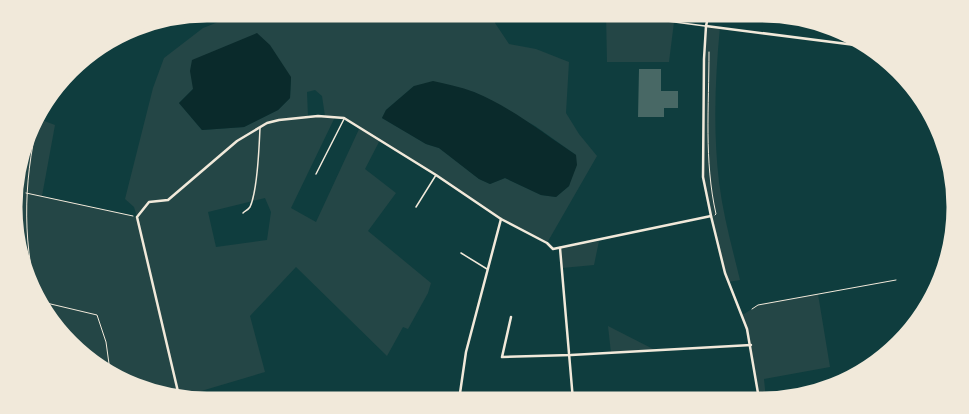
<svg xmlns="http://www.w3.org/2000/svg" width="969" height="414" font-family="Commissioner,sans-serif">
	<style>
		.green { fill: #244646; fill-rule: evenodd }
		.water { fill: #0a2a2b }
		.building { fill: #486865 }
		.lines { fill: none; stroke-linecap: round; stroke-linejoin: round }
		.path { stroke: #f1e9da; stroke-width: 1 }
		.service { stroke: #f1e9da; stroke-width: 1.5 }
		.minor { stroke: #f1e9da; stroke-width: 2.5 }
		.rim { fill: none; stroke: #f1e9da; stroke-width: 5 }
	</style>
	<rect width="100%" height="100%" fill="#0f3d3e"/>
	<!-- green -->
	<g class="green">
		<path d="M241 13H498L495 23 509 44 536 49 569 62 566 113 579 134 597 156 547 243 501 219 380 140 365 169 396 193 368 231 431 283 428 293 408 329 403 327 387 356 296 267 250 316 265 372 181 397 144 391 79 353 39 304 27 272 23 244 22 218 25 164 30 134 41 108 39 119 55 125 42 196 137 217 134 207 125 199 153 88 164 58 203 28ZM291 78 290 98 278 110 244 127 202 130 179 103 193 89ZM414 86 474 92 535 126 576 155 569 186 556 197 541 195 505 178 490 184 479 179 439 148 426 144 382 118 386 110ZM315 90 322 96 325 116 308 117 307 92ZM335 117 349 120 360 127 316 222 291 208ZM265 198 271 212 267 240 216 247 208 212Z"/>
		<path d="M606 13 674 22 669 62H607Z"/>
		<path d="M706 26 720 27C715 79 713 130 719 182 723 215 732 247 740 280L728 282 711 216 703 177Z"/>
		<path d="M599 241 594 265 562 268 560 248Z"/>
		<path d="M818 294 830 367 764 379 766 399H759L751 345 741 316 758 305Z"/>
		<path d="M608 326 655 350 611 353Z"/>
	</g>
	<!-- water -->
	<g class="water">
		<path d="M257 33 270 45 291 77 290 98 278 110 244 127 202 130 179 103 193 89 190 71 192 60Z"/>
		<path d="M433 81C446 84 461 87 474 92 511 107 543 133 576 155L577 165 569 186 556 197 541 195 505 178 490 184 479 179 439 148 426 144 382 118 386 110 414 86Z"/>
		<path d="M30 134C20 179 20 227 27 272L17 245V169Z"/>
	</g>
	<!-- building -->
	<path class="building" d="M639 69H661V91H678V108H664V117H638Z"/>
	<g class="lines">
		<!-- path -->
		<g class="path">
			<path d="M709 52C709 106 704 161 716 214L715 215"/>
			<path d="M41 108C24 173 21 235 38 301L97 315 106 342 110 371"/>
			<path d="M26 193 133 216"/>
			<path d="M752 309 758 305 896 280"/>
		</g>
		<!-- service -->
		<g class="service">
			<path d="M596 13 614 14 705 26"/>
			<path d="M316 174 344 119"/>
			<path d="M416 207 436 175"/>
			<path d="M243 213C245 211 248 210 250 207 258 190 259 147 260 128"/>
			<path d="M461 253 487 269"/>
		</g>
		<!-- minor -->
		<g class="minor">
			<path d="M709 13 706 26 704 59 703 177 711 216 725 273 747 329 759 399"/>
			<path d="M706 26 863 46"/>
			<path d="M560 248 573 400"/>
			<path d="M511 317 502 357 571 355 751 345"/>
			<path d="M179 396 137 217 149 202 168 200 237 141 267 123 279 120 318 116 344 118 436 175 501 219 547 243 553 249 711 216"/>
			<path d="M459 400 466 352 501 219"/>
		</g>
	</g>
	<!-- crop -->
	<path d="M0 0H969V414H0ZM207 20H762A187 187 0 0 1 949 207V207A187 187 0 0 1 762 394H207A187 187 0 0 1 20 207V207A187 187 0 0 1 207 20Z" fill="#f1e9da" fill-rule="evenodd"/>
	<path class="rim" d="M207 20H762A187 187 0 0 1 949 207V207A187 187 0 0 1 762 394H207A187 187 0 0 1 20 207V207A187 187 0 0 1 207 20Z"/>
</svg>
